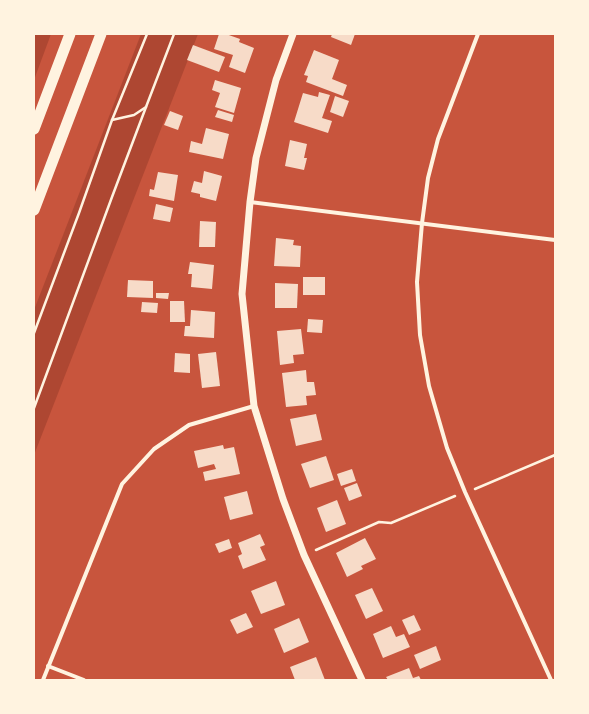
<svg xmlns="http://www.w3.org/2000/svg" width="589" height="714" font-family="'Alegreya Sans',sans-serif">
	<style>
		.green { fill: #ae4732 }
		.building { fill: #f7dbc8 }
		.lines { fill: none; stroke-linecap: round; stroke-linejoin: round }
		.path { stroke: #fff3e0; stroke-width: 2.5 }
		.minor { stroke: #fff3e0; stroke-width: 4 }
		.tertiary { stroke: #fff3e0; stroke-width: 7 }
		.trunk { stroke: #fff3e0; stroke-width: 11 }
	</style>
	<rect width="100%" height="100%" fill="#c8553d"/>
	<!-- green -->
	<g class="green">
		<path d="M34 34H51L34 80Z"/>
		<path d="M141 34H198L34 455V310Z"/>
	</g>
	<!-- building -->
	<g class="building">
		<path d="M219 34H226L240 39 239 42 254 48 245 73 229 67 233 55 214 49Z"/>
		<path d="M332 34H355L351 45 331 37Z"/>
		<path d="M193 45 225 57 219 72 187 60Z"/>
		<path d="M314 50 339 60 332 79 347 85 343 96 306 82 308 76 304 75Z"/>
		<path d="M215 80 241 88 234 113 215 107 220 93 212 90Z"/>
		<path d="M319 92 330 95 322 118 332 121 328 133 294 122 303 93 318 97Z"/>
		<path d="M335 96 349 101 343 117 330 112Z"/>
		<path d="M218 110 234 115 232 122 215 117Z"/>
		<path d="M170 111 183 116 178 130 164 125Z"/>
		<path d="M206 128 229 134 223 159 189 152 191 141 202 144Z"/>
		<path d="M290 140 307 144 304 158H307L304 170 285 166Z"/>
		<path d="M204 171 222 176 216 201 200 197V194L191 192 194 181 202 183Z"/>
		<path d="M158 172 178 175 174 201 149 196 150 189 154 190Z"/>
		<path d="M156 204 173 208 170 222 153 219Z"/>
		<path d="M200 221 216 222 215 247H199Z"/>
		<path d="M276 238 294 240 293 245 301 246 300 267 274 266Z"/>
		<path d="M190 262 214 265 212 289 191 287 192 274H188Z"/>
		<rect x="303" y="277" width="22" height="18"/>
		<path d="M128 280 153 281V298L127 297Z"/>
		<path d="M275 283 298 284 297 308H275Z"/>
		<path d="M156 293H169L168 299 156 298Z"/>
		<path d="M170 301H184L185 322H170Z"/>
		<path d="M142 302 158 303 157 313 141 312Z"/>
		<path d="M191 310 215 312 214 338 184 336 185 326H190Z"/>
		<path d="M308 319 323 320 322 333 307 332Z"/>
		<path d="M301 329 304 354 293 355 294 363 280 365 277 331Z"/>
		<path d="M216 352 220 386 202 388 198 354Z"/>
		<path d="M175 353 190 354V373L174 372Z"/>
		<path d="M306 370 307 382H314L316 395 306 396 307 405 286 407 282 373Z"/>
		<path d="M316 414 322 440 296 446 290 419Z"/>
		<path d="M223 445 224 449 234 447 240 474 205 481 203 472 216 469 214 464 198 468 194 451Z"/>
		<path d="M326 456 334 480 310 488 301 464Z"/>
		<path d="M352 469 356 481 341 486 337 474Z"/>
		<path d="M357 483 362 496 349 501 344 488Z"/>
		<path d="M247 491 253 514 230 520 224 497Z"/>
		<path d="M337 500 346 524 326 532 317 508Z"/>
		<path d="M260 534 265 545 260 547 266 560 243 569 238 556 242 554 238 543Z"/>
		<path d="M365 538 376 559 361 566 363 569 347 577 336 553Z"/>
		<path d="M229 539 232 548 219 553 215 544Z"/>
		<path d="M276 581 285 605 261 614 251 591Z"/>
		<path d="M372 588 383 611 366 619 355 595Z"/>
		<path d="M246 613 253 627 237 634 230 620Z"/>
		<path d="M414 615 421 630 409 635 402 620Z"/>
		<path d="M299 618 309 642 284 653 274 629Z"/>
		<path d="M391 626 396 637 404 634 410 647 383 658 373 634Z"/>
		<path d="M436 646 441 660 420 669 414 655Z"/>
		<path d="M316 657 325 680H295L290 667Z"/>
		<path d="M409 668 413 678 419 676 421 680H388L386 677Z"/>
	</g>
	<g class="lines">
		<!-- path -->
		<g class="path">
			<path d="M112 120 134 115 146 107 174 34"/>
			<path d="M34 333 79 213 112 120 147 34"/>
			<path d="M34 408 112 197 146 107"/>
			<path d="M475 489 555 455"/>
			<path d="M316 550 379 522 391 523 455 496"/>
		</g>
		<!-- minor -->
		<g class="minor">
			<path d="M478 34 438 139 428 178 422 223 417 282 420 335 429 386 447 448 465 492 551 680"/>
			<path d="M250 202 555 240"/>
			<path d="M48 666 84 680"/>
			<path d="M43 680 122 484 154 449 189 425 254 406"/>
		</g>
		<!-- tertiary -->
		<path class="tertiary" d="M293 34 276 80 256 158 250 202 242 294 254 406 283 499 304 555 362 680"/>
		<!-- trunk -->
		<g class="trunk">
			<path d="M34 129 70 34"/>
			<path d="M34 210 101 34"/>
		</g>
	</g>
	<!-- border -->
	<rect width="589" height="714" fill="none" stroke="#fff3e0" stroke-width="70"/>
</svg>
